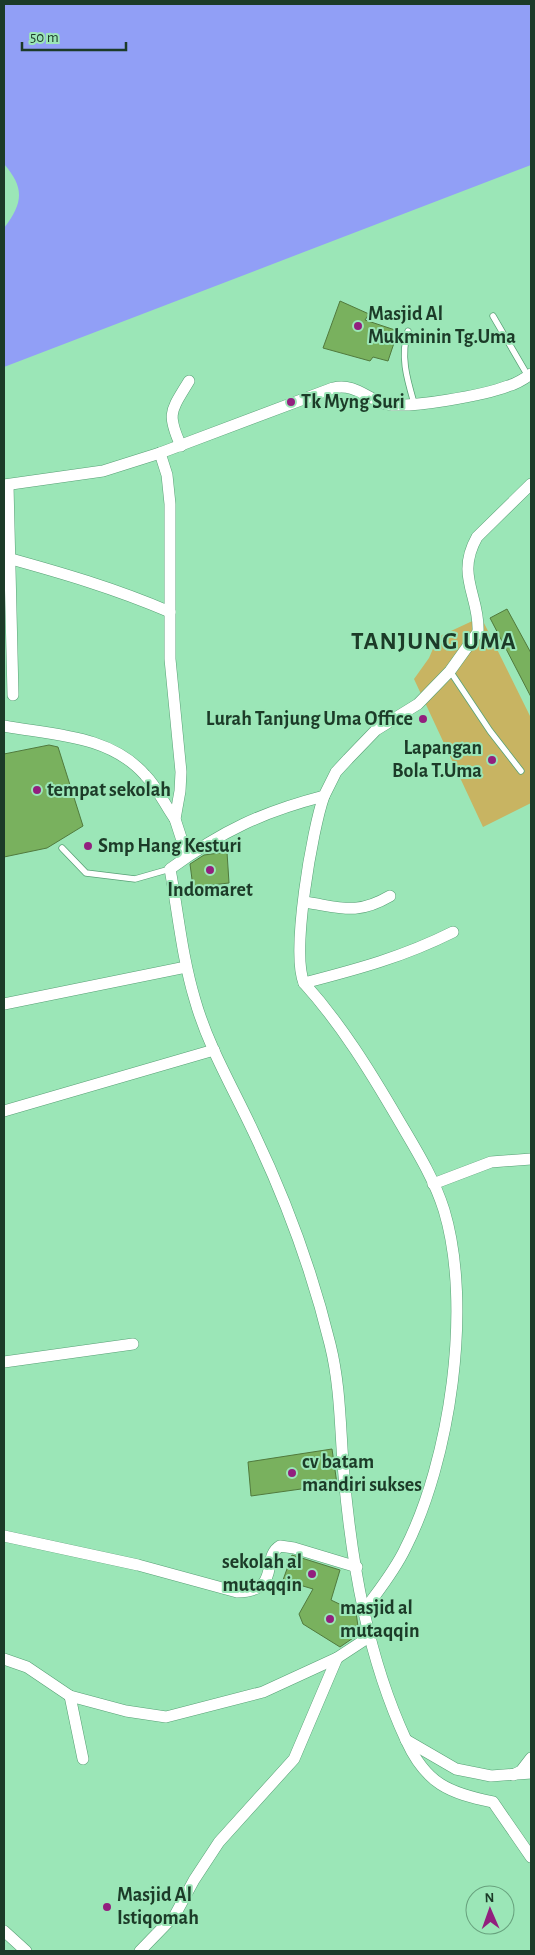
<svg xmlns="http://www.w3.org/2000/svg" width="535" height="1955" font-family="'Alegreya Sans',sans-serif">
	<style>
		.green { fill: #c8b462 }
		.water { fill: #919ff6 }
		.building { fill: #79b15e; stroke: #517a3d }
		.lines { fill: none; stroke-linecap: round; stroke-linejoin: round }
		.lane-casing { stroke: #57a075; stroke-width: 7 }
		.street-casing { stroke: #57a075; stroke-width: 12 }
		.lane { stroke: #fff; stroke-width: 5.5 }
		.street { stroke: #fff; stroke-width: 11 }
		.poi-dot { fill: #921f7e; stroke: #9be6b7; stroke-width: 2 }
		.labels { text-anchor: middle; dominant-baseline: central; stroke-width: 4; stroke-linejoin: round; paint-order: stroke }
		.poi-label { font-size: 20px; font-weight: bold; fill: #1c3b28; stroke: #9be6b7; text-anchor: start }
		.district-label { font-size: 25px; font-weight: bold; letter-spacing: 1px; fill: #1c3b28; stroke: #9be6b7 }
	</style>
	<rect width="100%" height="100%" fill="#9be6b7"/>
	<!-- green -->
	<path class="green" d="M481 617 531 718V803L483 827 414 679 429 658 438 637Z"/>
	<!-- water -->
	<path class="water" d="M4 4H531V165L4 367V228C23 203 25 188 4 164Z"/>
	<!-- building -->
	<g class="building">
		<path d="M340 301 369 314 365 320 398 331 388 361 373 357 370 361 323 348Z"/>
		<path d="M507 609 531 653V697L490 618Z"/>
		<path d="M49 745 58 747 83 826 47 848 4 857V754Z"/>
		<path d="M227 852 229 883 193 887 190 864 204 855Z"/>
		<path d="M332 1449 337 1484 251 1496 248 1462Z"/>
		<path d="M292 1555 340 1570 331 1600 356 1612 359 1634 340 1647 303 1624 299 1614 313 1589 283 1580Z"/>
	</g>
	<g class="lines">
		<!-- lane casing -->
		<g class="lane-casing">
			<g id="lane">
				<path d="M493 316 528 376"/>
				<path d="M408 331C400 356 407 379 414 403"/>
				<path d="M450 671 490 731 521 771"/>
				<path d="M62 848 86 873 135 879 170 869"/>
			</g>
		</g>
		<!-- street casing -->
		<g class="street-casing">
			<g id="street">
				<path d="M181 446C166 413 171 411 189 381"/>
				<path d="M160 453 167 475 170 504V659L181 772 180 791 175 819 187 856"/>
				<path d="M531 484 477 537C455 576 480 596 478 632L450 671 418 704 376 730 348 759 336 772 324 796C262 812 222 831 170 869 178 912 182 957 195 1000 208 1046 233 1088 253 1131 286 1200 312 1270 330 1344 341 1388 340 1431 344 1476 352 1566 368 1658 406 1740 426 1784 449 1793 493 1802L531 1857"/>
				<path d="M4 485 103 471 160 453 333 388C356 383 366 399 386 404 410 409 484 395 508 386 516 384 524 379 531 374"/>
				<path d="M8 485 13 695"/>
				<path d="M4 557C62 573 114 588 170 612"/>
				<path d="M4 726C53 735 110 735 145 775 157 787 165 805 175 819"/>
				<path d="M324 796C312 830 291 952 304 983 341 1024 370 1071 398 1119 415 1148 434 1178 444 1210 473 1306 450 1461 405 1549 394 1572 378 1591 363 1612"/>
				<path d="M304 902C340 907 356 916 390 896"/>
				<path d="M304 983C358 969 403 957 453 932"/>
				<path d="M4 1004 186 967"/>
				<path d="M4 1111 214 1050"/>
				<path d="M433 1184 491 1162 531 1159"/>
				<path d="M4 1362 133 1344"/>
				<path d="M4 1536 138 1565 237 1592C283 1591 260 1558 280 1546L294 1548 357 1567"/>
				<path d="M4 1659 27 1667 70 1696 126 1711 166 1717 263 1692 337 1658 369 1637"/>
				<path d="M70 1696 83 1759"/>
				<path d="M406 1740 456 1769 491 1776 531 1773"/>
				<path d="M513 1775 521 1771 531 1758"/>
				<path d="M4 1931 26 1951"/>
				<path d="M140 1951 175 1915 194 1880 219 1842 294 1759 337 1658"/>
			</g>
		</g>
		<!-- lane -->
		<use href="#lane" class="lane"/>
		<!-- street -->
		<use href="#street" class="street"/>
	</g>
	<!-- markers -->
	<g class="poi-dot">
		<circle cx="358" cy="326" r="5"/>
		<circle cx="291" cy="402" r="5"/>
		<circle cx="423" cy="719" r="5"/>
		<circle cx="492" cy="760" r="5"/>
		<circle cx="37" cy="790" r="5"/>
		<circle cx="88" cy="846" r="5"/>
		<circle cx="210" cy="870" r="5"/>
		<circle cx="292" cy="1473" r="5"/>
		<circle cx="312" cy="1574" r="5"/>
		<circle cx="330" cy="1619" r="5"/>
		<circle cx="107" cy="1907" r="5"/>
	</g>
	<g class="labels">
		<!-- poi labels -->
		<g class="poi-label">
			<text x="368" y="314">Masjid Al<tspan x="368" dy="23">Mukminin Tg.Uma</tspan></text>
			<text x="301" y="402">Tk Myng Suri</text>
			<text x="413" y="719" text-anchor="end">Lurah Tanjung Uma Office</text>
			<text x="482" y="748" text-anchor="end">Lapangan<tspan x="482" dy="23">Bola T.Uma</tspan></text>
			<text x="47" y="790">tempat sekolah</text>
			<text x="98" y="846">Smp Hang Kesturi</text>
			<text x="210" y="890" text-anchor="middle">Indomaret</text>
			<text x="302" y="1462">cv batam<tspan x="302" dy="23">mandiri sukses</tspan></text>
			<text x="302" y="1562" text-anchor="end">sekolah al<tspan x="302" dy="23">mutaqqin</tspan></text>
			<text x="340" y="1608">masjid al<tspan x="340" dy="23">mutaqqin</tspan></text>
			<text x="117" y="1895">Masjid Al<tspan x="117" dy="23">Istiqomah</tspan></text>
		</g>
		<!-- district labels -->
		<g class="district-label">
			<text x="434" y="641">TANJUNG UMA</text>
		</g>
	</g>
	<!-- border -->
	<rect width="535" height="1955" fill="none" stroke="#1c3b28" stroke-width="10"/>
	<!-- north arrow -->
	<g transform="translate(490 1910) rotate(358)"><circle r="24" fill="#9be6b7" stroke="#68a27e"/>
	<path d="M0-4L9 19L0 12L-9 19Z" fill="#921f7e"/>
	<text y="-8" font-size="14" font-weight="bold" text-anchor="middle" fill="#1c3b28">N</text>
	</g>
	<!-- scale -->
	<path d="M22 42v8h104v-8" fill="none" stroke="#1c3b28" stroke-width="2.5"/>
	<text x="30" y="42" font-size="15" fill="#1c3b28" stroke="#9be6b7" stroke-width="4" paint-order="stroke">50 m</text>
</svg>
